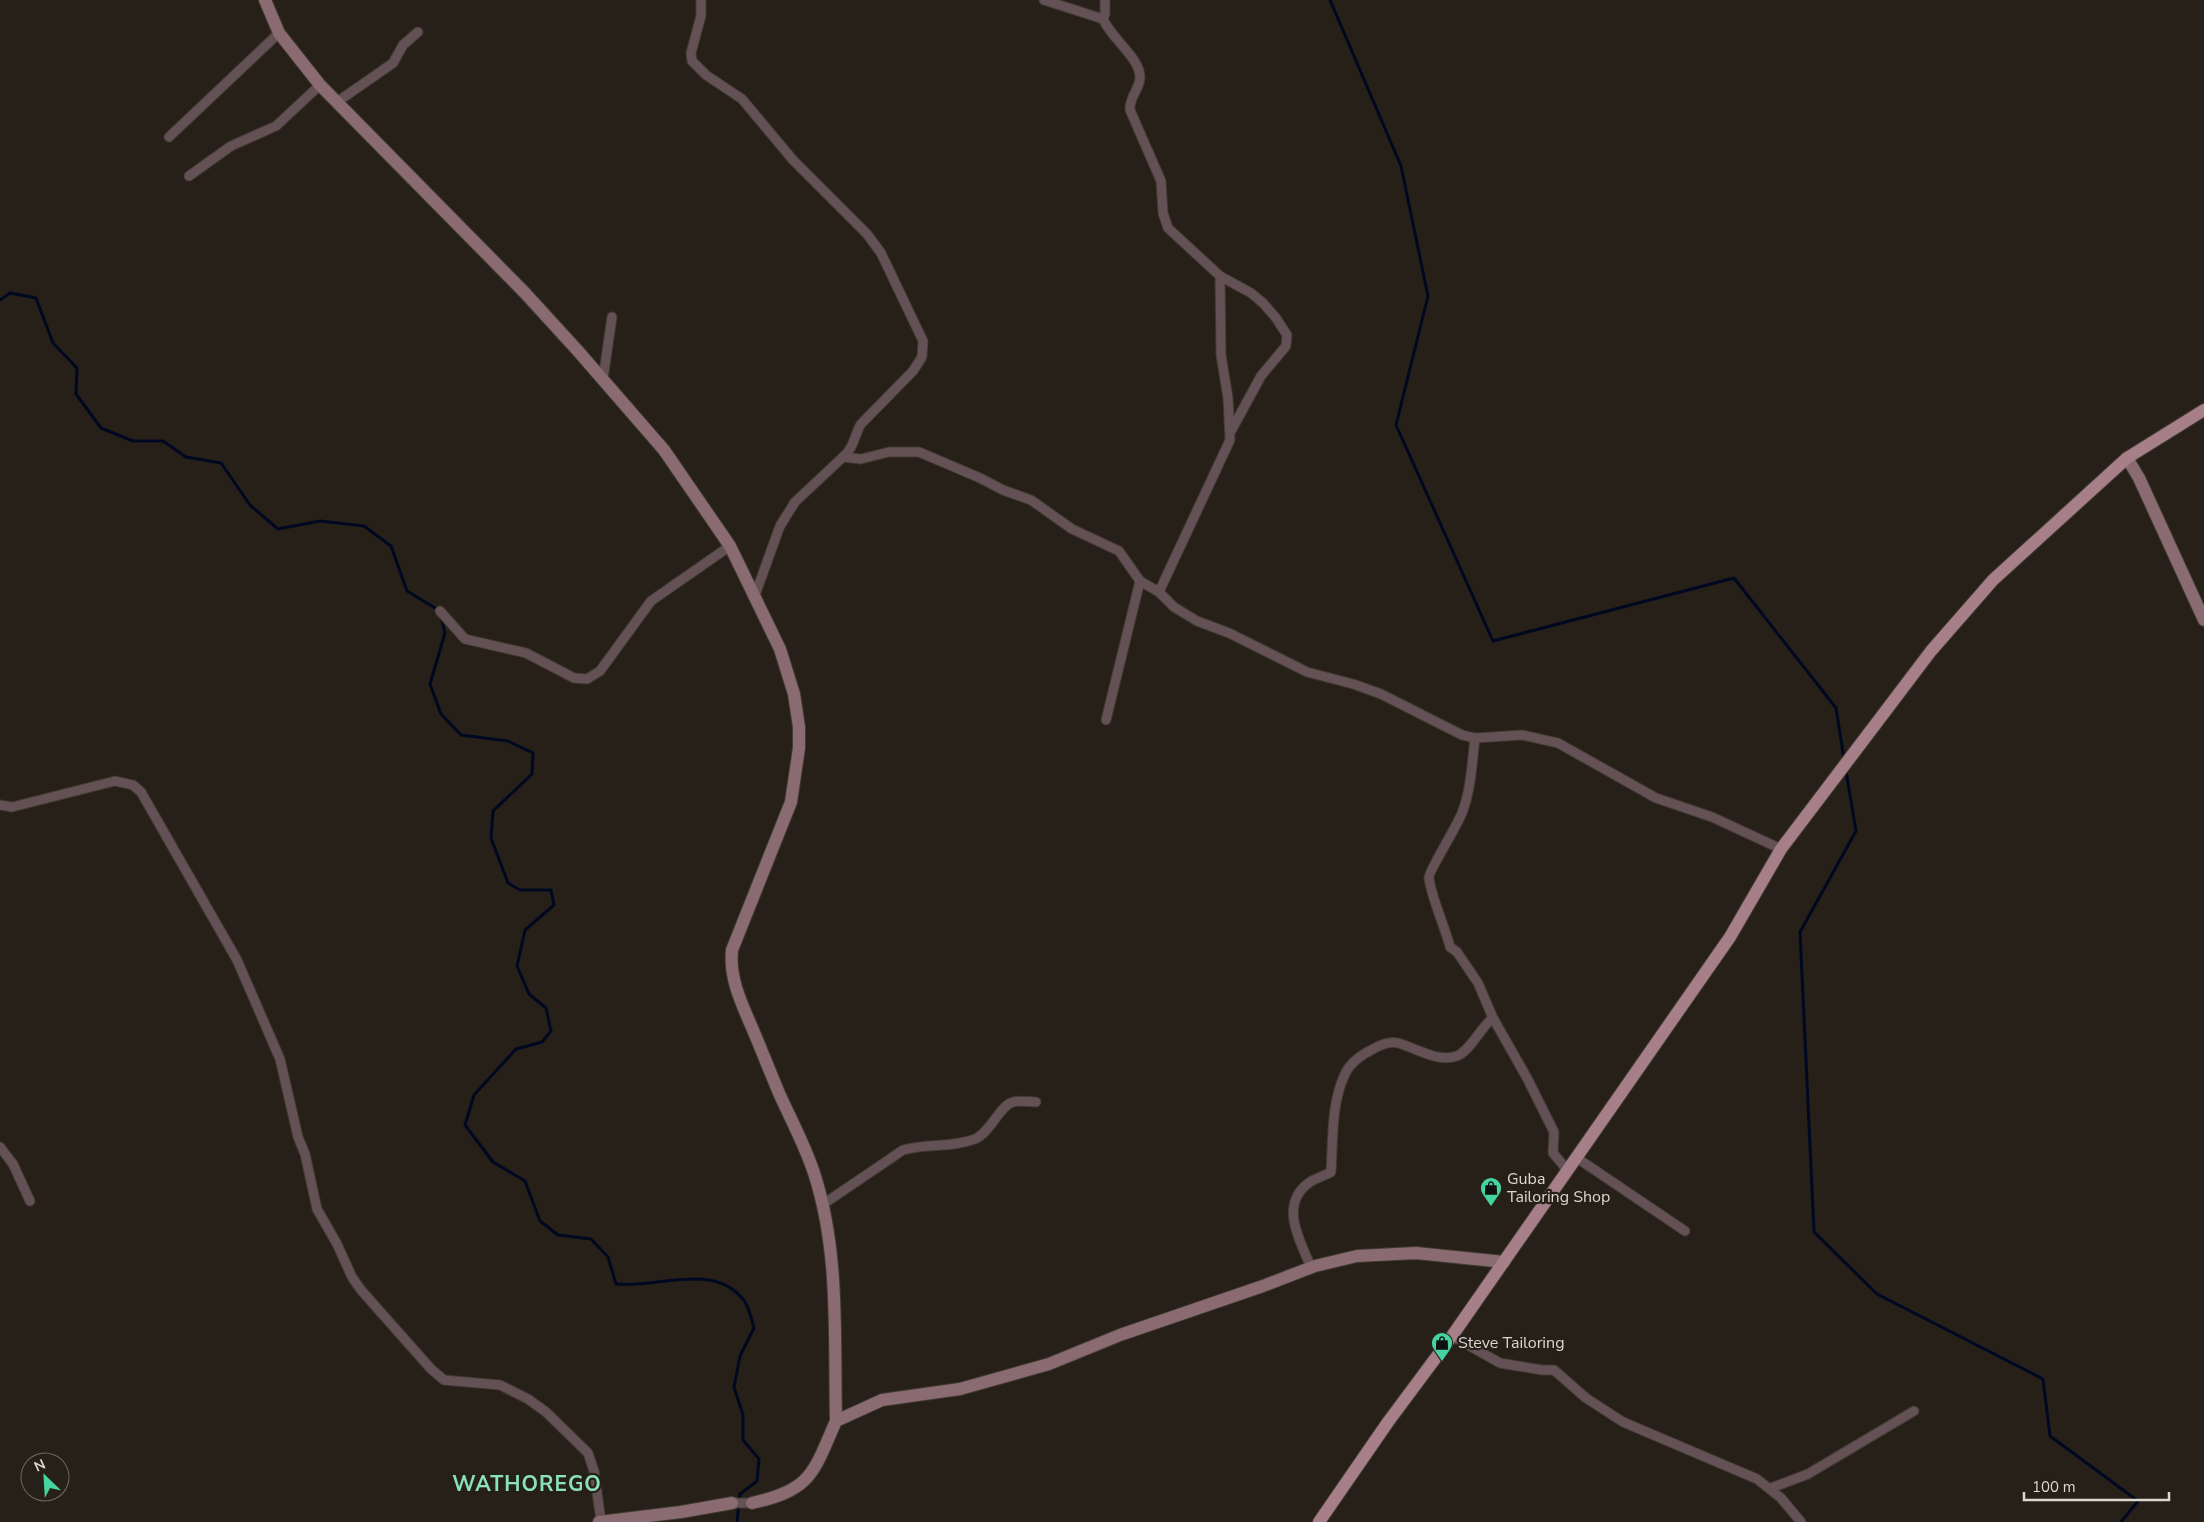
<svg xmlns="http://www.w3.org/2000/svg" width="2204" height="1522" font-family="'Nunito Sans',sans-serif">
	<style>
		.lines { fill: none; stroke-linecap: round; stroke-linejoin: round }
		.stream { stroke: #000821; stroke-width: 3 }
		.street-casing { stroke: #403a32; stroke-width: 11 }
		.secondary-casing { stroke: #403a32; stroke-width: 14 }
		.primary-casing { stroke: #403a32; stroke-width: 14 }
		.street { stroke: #645155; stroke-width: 9 }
		.secondary { stroke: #896b71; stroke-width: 12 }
		.primary { stroke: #a67f88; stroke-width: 12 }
		.labels { text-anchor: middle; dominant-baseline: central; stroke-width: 4.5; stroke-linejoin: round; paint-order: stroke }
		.poi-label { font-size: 16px; fill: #dbd7d1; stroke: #272018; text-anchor: start }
		.district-label { font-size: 21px; font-weight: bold; letter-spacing: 1px; fill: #8be1bb; stroke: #272018 }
	</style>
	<rect width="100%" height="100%" fill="#272018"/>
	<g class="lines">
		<!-- stream -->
		<g class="stream">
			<path d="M1330 0 1401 166 1428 296 1396 425 1493 641 1734 578 1836 708 1844 759"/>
			<path d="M0 300 10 293 36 298 53 343 77 368 76 394 101 428 133 441H163L186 457 221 463 250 505 278 529 320 521 364 526 391 546 407 591 440 611"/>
			<path d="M441 617 445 633 430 684 441 714 461 735 508 741 533 753 532 774 493 811 491 838 508 883 520 890H551L554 905 525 930 517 966 529 994 546 1008 551 1031 542 1042 516 1049 474 1095 465 1125 493 1162 525 1181 540 1221 558 1235 591 1239 608 1257 616 1284C657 1289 716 1260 745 1302 749 1309 752 1320 754 1328L740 1356 734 1387 743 1415V1440L759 1459 757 1481 740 1494 737 1522"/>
			<path d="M1846 771 1856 831 1800 932 1814 1232 1877 1294 2043 1379 2050 1436 2138 1501 2121 1522"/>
		</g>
		<!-- street casing -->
		<g class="street-casing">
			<g id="street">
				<path d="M701 0V16L691 53 692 61 706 75 742 99 793 160 867 234 881 253 923 341 922 357 913 371 861 424C854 436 854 448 843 457"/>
				<path d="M1044 0 1103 19"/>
				<path d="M1105 0V14L1103 19C1111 38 1140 58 1140 77 1140 89 1129 97 1130 110L1161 181 1163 213 1168 228 1220 276 1251 293 1263 303 1276 318 1287 335 1286 346 1261 376 1231 431"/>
				<path d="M337 102 393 63 403 45 418 32"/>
				<path d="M169 137 279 33"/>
				<path d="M189 176 231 146 276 126 320 85"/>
				<path d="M603 379 612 317"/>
				<path d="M1159 592 1230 440 1228 398 1221 355 1220 276"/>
				<path d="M754 598 780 526 795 502 843 457 861 459 889 452H919L980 478 1003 490 1031 500 1072 529 1119 551 1140 581 1159 592 1174 607 1197 621 1229 633 1307 672 1353 684 1381 694 1462 735 1475 738 1522 735 1558 743 1656 798 1712 817 1781 849"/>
				<path d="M440 611 465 639 526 653 574 678 587 679 600 671 651 601 730 546"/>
				<path d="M1106 720 1140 581"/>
				<path d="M1475 738C1472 763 1471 790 1462 813 1457 826 1429 871 1429 877 1429 891 1446 930 1450 947L1457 952 1478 983 1493 1018 1527 1078 1554 1132 1553 1153 1568 1171"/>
				<path d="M0 805 12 807 115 781 133 785 141 792 237 960 280 1059 298 1137 305 1154 317 1209 337 1244 352 1277 361 1290 431 1369 444 1380 500 1385 528 1399 546 1412 588 1453 594 1471 601 1521"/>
				<path d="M0 1147 13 1164 30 1201"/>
				<path d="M1577 1158 1685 1231"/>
				<path d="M822 1205 903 1150C926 1143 952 1148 975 1139 991 1132 1000 1105 1013 1102 1020 1100 1029 1102 1036 1102"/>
				<path d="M1311 1267C1300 1241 1278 1204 1310 1182 1316 1178 1324 1176 1331 1172 1333 1141 1331 1103 1345 1074 1350 1063 1363 1054 1373 1049 1380 1045 1390 1041 1398 1043 1416 1048 1438 1063 1457 1056 1471 1050 1480 1028 1493 1018"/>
				<path d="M1452 1336 1500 1363 1542 1370H1554L1586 1398 1623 1422 1757 1479 1781 1498 1801 1522"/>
				<path d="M1771 1488 1808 1474 1914 1411"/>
				<path d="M732 1503H752"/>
			</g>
		</g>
		<!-- secondary casing -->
		<g class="secondary-casing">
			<g id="secondary">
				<path d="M265 0 279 33 320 85 525 293 578 351 664 450 730 546 780 649 794 694 799 727V748L791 802 732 950C729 979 742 1004 753 1030 762 1051 770 1072 779 1093 791 1120 805 1145 814 1173 840 1252 834 1339 836 1421"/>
				<path d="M2127 458 2139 478 2204 620"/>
				<path d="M752 1503C812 1490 813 1473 836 1421L882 1400 960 1389 1049 1364 1120 1335 1263 1286 1315 1266 1357 1256 1416 1253 1504 1262"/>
				<path d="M599 1522 681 1512 732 1503"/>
			</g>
		</g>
		<!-- primary casing -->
		<g class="primary-casing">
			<path id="primary" d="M1319 1522 1388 1422 1452 1336 1730 937 1781 849 1931 651 1993 580 2127 458 2204 410"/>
		</g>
		<!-- street -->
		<use href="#street" class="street"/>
		<!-- secondary -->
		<use href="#secondary" class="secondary"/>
		<!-- primary -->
		<use href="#primary" class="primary"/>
	</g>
	<!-- icons -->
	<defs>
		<g id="shop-pin" transform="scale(1.125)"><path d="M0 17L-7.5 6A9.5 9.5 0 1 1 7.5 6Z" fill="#45d49f" stroke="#272018"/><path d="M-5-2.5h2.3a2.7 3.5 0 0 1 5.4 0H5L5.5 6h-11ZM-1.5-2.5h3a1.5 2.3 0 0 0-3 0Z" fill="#111"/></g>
	</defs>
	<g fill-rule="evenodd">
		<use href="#shop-pin" x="1491" y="1188"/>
		<use href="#shop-pin" x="1442" y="1343"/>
	</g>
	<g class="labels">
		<!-- poi labels -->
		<g class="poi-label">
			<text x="1507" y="1179">Guba<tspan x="1507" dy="18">Tailoring Shop</tspan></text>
			<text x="1458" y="1343">Steve Tailoring</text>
		</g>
		<!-- district labels -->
		<g class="district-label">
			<text x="527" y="1484">WATHOREGO</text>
		</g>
	</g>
	<!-- north arrow -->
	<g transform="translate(45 1477) rotate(335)"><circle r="24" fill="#272018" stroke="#6f6962"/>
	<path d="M0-4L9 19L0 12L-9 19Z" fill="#45d49f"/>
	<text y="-8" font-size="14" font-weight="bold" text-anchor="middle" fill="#dbd7d1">N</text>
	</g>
	<!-- scale -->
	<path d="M2024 1492v8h145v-8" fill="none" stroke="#dbd7d1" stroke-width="2.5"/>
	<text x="2032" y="1492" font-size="15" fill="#dbd7d1" stroke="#272018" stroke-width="4" paint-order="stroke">100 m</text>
</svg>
